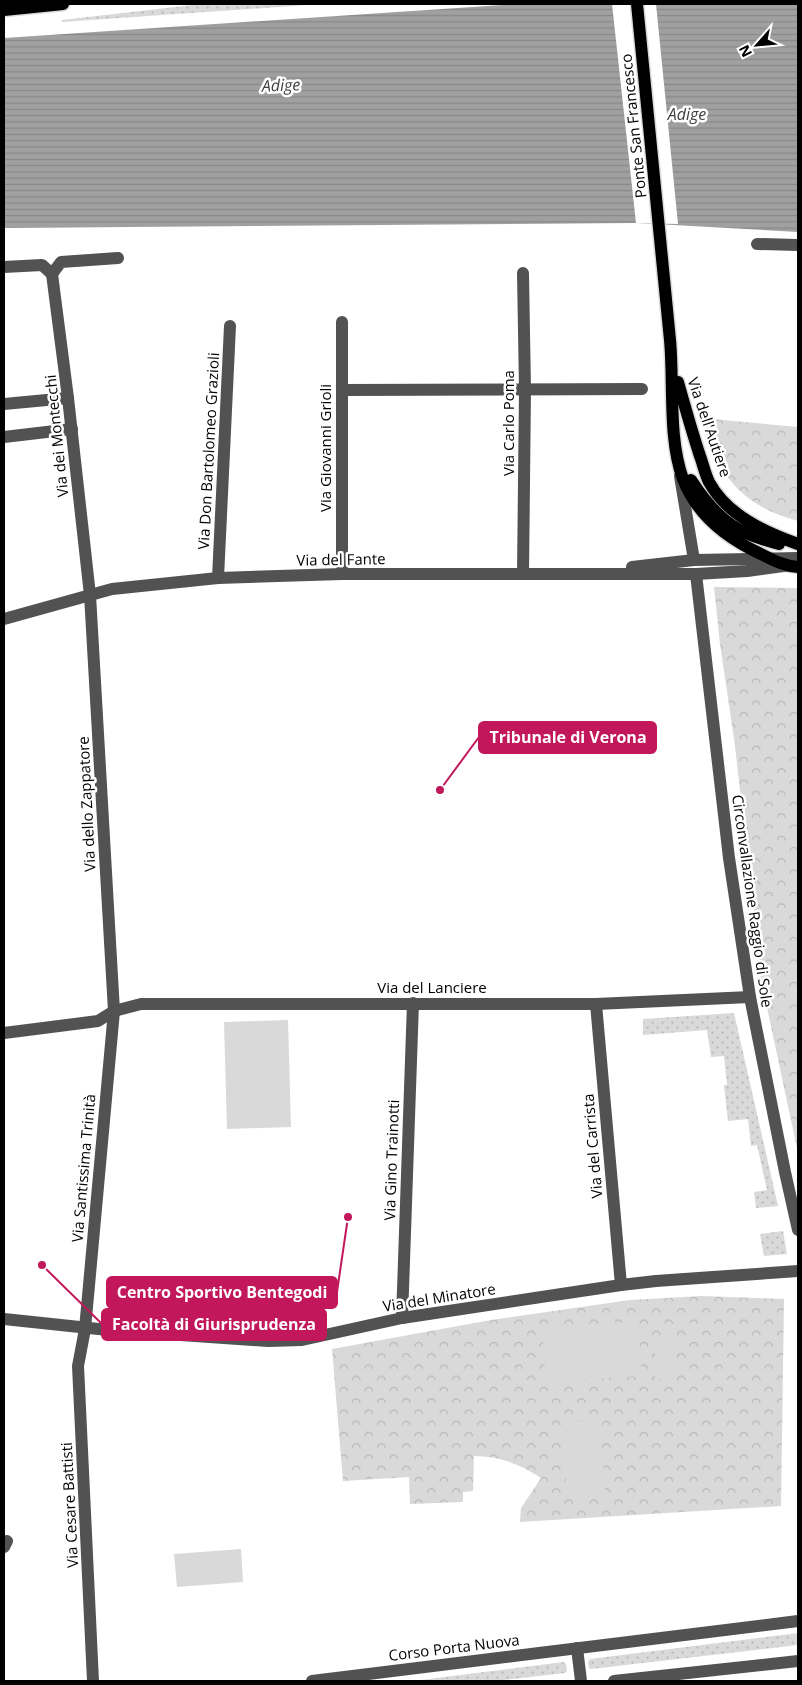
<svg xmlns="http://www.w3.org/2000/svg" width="802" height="1685" font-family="'Open Sans',sans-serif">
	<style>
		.grass { fill: url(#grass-dots) }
		.park { fill: url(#park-crowns) }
		.garden { fill: #d9d9d9 }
		.water { fill: url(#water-rules) }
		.pier { fill: #fff }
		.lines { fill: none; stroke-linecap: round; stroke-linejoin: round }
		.major-casing { stroke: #dbdbdb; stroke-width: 15 }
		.minor { stroke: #525252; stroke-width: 12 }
		.major { stroke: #000; stroke-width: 12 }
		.labels { text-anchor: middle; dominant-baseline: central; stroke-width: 5; stroke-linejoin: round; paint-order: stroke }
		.street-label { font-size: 15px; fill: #000; stroke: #fff }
		.water-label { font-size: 16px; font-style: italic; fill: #414141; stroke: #fff }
		.leader { fill: none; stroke: #c2185b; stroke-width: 2 }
		.callout-dot { fill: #c2185b; stroke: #fff; stroke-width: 2 }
		.callout { fill: #c2185b; stroke: #c2185b; stroke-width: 2 }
		.callout-label { font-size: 16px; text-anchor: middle; font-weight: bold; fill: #fff }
	</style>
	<defs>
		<pattern id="grass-dots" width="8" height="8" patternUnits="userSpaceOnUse" patternTransform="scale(1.25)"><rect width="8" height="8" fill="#d9d9d9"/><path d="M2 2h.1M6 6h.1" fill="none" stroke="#b8b8b8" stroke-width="1.8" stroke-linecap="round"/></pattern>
		<pattern id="park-crowns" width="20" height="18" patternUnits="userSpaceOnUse" patternTransform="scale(1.25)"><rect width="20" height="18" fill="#d9d9d9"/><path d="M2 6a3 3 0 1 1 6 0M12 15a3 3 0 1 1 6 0" fill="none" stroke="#b8b8b8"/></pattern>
		<pattern id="water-rules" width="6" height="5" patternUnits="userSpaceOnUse" patternTransform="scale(1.25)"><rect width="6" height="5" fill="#a0a0a0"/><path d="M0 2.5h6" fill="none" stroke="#888"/></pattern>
	</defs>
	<rect width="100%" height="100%" fill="#fff"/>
	<!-- grass -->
	<g class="grass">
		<path d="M201 4H323L62 22V20Z"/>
		<path d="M734 1013 778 1206 756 1208 754 1192 767 1190 757 1145 751 1146 748 1119 728 1121 724 1085H727L724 1056 711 1057 707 1030 643 1035V1019Z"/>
		<path d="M783 1231 787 1254 764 1256 760 1234Z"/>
		<path d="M798 1633V1645L591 1669 589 1668 588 1662 590 1659Z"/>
		<path d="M564 1662 566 1664 567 1671 565 1673 495 1681H413Z"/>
	</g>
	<!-- park -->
	<g class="park">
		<path d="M701 418 798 427V521C741 506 716 473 701 418Z"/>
		<path d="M714 587 798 588V1153L762 984 735 746 720 644Z"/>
		<path d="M701 1296 784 1299 781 1506 520 1522 521 1508 541 1478C520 1464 499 1456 474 1456L473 1491 463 1492V1502L410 1504 409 1477 343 1481 332 1349 491 1320 630 1300Z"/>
	</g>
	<!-- garden -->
	<g class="garden">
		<path d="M288 1020 291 1127 227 1129 224 1022Z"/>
		<path d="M638 1321 642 1376 546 1382 542 1328Z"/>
		<path d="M674 1335 675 1379H655V1336Z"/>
		<path d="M600 1420 605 1495 567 1498 562 1422Z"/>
		<path d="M241 1549 243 1582 177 1587 174 1554Z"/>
	</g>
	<!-- water -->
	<path class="water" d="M519 4H798V232L636 223 4 228V38Z"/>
	<!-- pier -->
	<path class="pier" d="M612 4H656L678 224 636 223Z"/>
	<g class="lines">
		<!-- major casing -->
		<g class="major-casing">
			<g id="major">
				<path d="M637 4C649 116 660 228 670 340 674 383 668 439 683 479 697 516 728 539 763 555 775 561 785 566 798 567"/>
				<path d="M4 10 63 4"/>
				<path d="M678 382C685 407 692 432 700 456 703 464 705 474 709 482 727 515 764 532 798 544"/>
				<path d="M691 480C702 497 716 515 733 526 746 535 764 540 779 544"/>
			</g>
		</g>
		<!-- minor -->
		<g class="minor">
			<path d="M757 244 798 245"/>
			<path d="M4 267 42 265 52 274"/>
			<path d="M52 274 68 398 90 595 114 1011 85 1329 78 1366 93 1681"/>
			<path d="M52 274 61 262 118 258"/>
			<path d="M342 322V574"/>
			<path d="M342 390 642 389"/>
			<path d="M4 404 68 398"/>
			<path d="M4 437 72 429"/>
			<path d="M680 476 694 560"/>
			<path d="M632 567 694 560 798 558"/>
			<path d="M523 574 525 390 523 273"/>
			<path d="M696 574 729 858 750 997 785 1172 798 1230"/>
			<path d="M218 578 230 326"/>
			<path d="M4 619 112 589 218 578 342 574H696L747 571 791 565"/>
			<path d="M596 1004 621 1285"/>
			<path d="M4 1033 98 1021 114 1011 141 1004H596L750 997"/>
			<path d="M402 1318 413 1003"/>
			<path d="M4 1319 108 1330 268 1341 302 1340 402 1318 621 1285 656 1281 798 1271"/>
			<path d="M4 1547 7 1541"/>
			<path d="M577 1648 581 1681"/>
			<path d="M312 1681 798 1621"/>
			<path d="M614 1681 798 1661"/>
		</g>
		<!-- major -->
		<use href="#major" class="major"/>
	</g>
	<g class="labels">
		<!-- street labels -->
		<g class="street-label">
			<text transform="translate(633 126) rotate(-96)">Ponte San Francesco</text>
			<text transform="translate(508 423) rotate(-90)">Via Carlo Poma</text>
			<text transform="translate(710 427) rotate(71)">Via dell'Autiere</text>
			<text transform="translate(56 436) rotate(-96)">Via dei Montecchi</text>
			<text transform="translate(325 448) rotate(-90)">Via Giovanni Grioli</text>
			<text transform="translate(208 451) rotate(-87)">Via Don Bartolomeo Grazioli</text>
			<text transform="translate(341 559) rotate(-1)">Via del Fante</text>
			<text transform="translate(86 804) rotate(-93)">Via dello Zappatore</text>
			<text transform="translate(753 901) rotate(82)">Circonvallazione Raggio di Sole</text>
			<text x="432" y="987">Via del Lanciere</text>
			<text transform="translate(592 1146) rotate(-95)">Via del Carrista</text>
			<text transform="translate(391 1160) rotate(-88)">Via Gino Trainotti</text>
			<text transform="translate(83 1168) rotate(-85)">Via Santissima Trinità</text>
			<text transform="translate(439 1297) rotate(-9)">Via del Minatore</text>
			<text transform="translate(69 1505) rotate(-93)">Via Cesare Battisti</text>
			<text transform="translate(454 1647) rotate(-7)">Corso Porta Nuova</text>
		</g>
		<!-- water labels -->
		<g class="water-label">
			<text transform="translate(281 85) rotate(-2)">Adige</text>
			<text x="687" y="114">Adige</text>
		</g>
	</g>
	<!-- callouts -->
	<path class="leader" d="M440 790L479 737M348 1217L337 1292M42 1265L102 1324"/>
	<g class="callout-dot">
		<circle cx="440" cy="790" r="5"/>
		<circle cx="348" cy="1217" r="5"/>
		<circle cx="42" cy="1265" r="5"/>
	</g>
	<g class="callout">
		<rect x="479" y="722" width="177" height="31" rx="5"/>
		<rect x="107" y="1277" width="230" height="31" rx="5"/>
		<rect x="102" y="1309" width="224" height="31" rx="5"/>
	</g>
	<g class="callout-label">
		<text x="568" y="743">Tribunale di Verona</text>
		<text x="222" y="1298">Centro Sportivo Bentegodi</text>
		<text x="214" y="1330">Facoltà di Giurisprudenza</text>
	</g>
	<!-- border -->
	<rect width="802" height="1685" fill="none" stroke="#000000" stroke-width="10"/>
	<!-- north arrow -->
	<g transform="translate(757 45) rotate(243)" stroke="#ffffff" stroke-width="4" paint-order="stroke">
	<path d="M0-4L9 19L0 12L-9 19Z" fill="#000000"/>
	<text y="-8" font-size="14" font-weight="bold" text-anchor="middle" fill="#000000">N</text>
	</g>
</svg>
